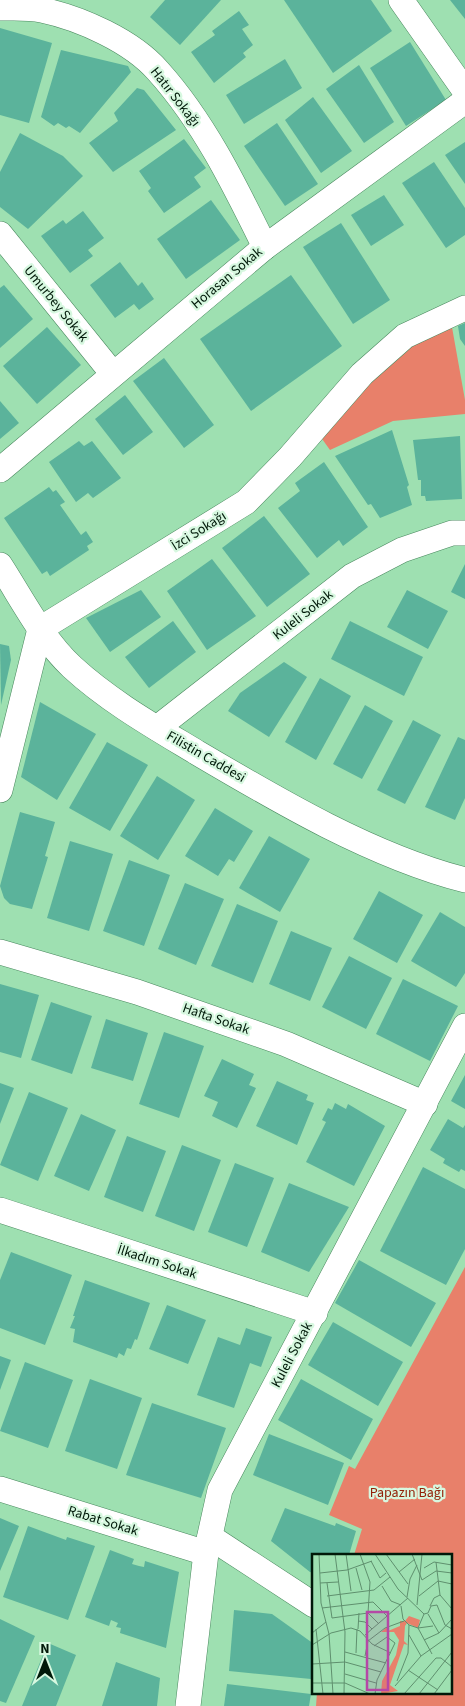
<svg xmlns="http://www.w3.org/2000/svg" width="465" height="1706" font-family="'Source Sans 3',sans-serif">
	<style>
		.green { fill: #e8806a }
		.building { fill: #5bb39b }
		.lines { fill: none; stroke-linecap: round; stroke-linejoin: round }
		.minor-casing { stroke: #49885e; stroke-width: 26 }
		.minor { stroke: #fff; stroke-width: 25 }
		.labels { text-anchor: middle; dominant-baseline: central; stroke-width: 4.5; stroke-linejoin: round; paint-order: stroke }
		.street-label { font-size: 14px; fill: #011909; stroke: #d7f8e0 }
		.park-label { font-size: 14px; fill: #932108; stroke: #d7f8e0 }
		.inset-road { fill: none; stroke: #5f906e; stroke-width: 1 }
		.view { fill: #b548a6; fill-opacity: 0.15; stroke: #b548a6; stroke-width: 2.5 }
		.inset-edge { fill: none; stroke: #011909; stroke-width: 2.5 }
	</style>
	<rect width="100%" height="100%" fill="#9ee0b1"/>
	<!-- green -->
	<g class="green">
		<path d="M450 316 465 400V414L393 421 330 450 315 429 362 374Z"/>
		<path d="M465 1267V1706H316L317 1692H451V1555H354L362 1529 329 1515 349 1466 355 1469Z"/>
	</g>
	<!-- building -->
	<g class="building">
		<path d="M165 0H221L180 45 150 17Z"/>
		<path d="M284 0H371L392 31 333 73Z"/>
		<path d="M450 0H465V19Z"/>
		<path d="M239 11 249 25 242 29 253 45 243 53 246 57 214 83 191 52 215 35 212 31Z"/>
		<path d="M0 28 52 43 29 123 0 115Z"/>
		<path d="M410 42 446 100 406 126 370 68Z"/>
		<path d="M61 50 128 66 131 72 80 133 69 126 66 128 58 123 54 126 41 117Z"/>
		<path d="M285 59 302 88 244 124 226 95Z"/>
		<path d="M359 65 394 122 364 143 326 89Z"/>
		<path d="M137 88 144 90 176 130 113 172 89 143 118 121 114 113Z"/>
		<path d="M313 97 352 151 321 173 285 120Z"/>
		<path d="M277 123 318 184 285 206 244 146Z"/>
		<path d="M20 133 63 156 83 176 28 229 0 207V172Z"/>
		<path d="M184 139 206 168 194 177 201 187 164 213 148 191 151 188 139 171Z"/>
		<path d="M465 142V184L445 155Z"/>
		<path d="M434 162 465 208V235L446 248 402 183Z"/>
		<path d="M384 195 404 225 371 246 351 215Z"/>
		<path d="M211 200 240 240 186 279 157 239Z"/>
		<path d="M83 211 104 238 88 250 93 256 70 273 41 236 63 220 66 224Z"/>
		<path d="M341 223 390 300 353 324 303 247Z"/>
		<path d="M120 262 138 286 142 282 154 299 139 310 134 304 115 318 90 285Z"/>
		<path d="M291 275 342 346 251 411 200 339Z"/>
		<path d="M4 285 33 319 0 348V288Z"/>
		<path d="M465 323V346L460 339 458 326Z"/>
		<path d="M47 327 81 365 37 404 3 366Z"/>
		<path d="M164 358 214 425 184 448 133 381Z"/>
		<path d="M125 395 153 432 123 455 95 419Z"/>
		<path d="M0 401 19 423 0 439Z"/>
		<path d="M392 430 409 485 407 487 412 505 380 518 371 504 368 505 335 456Z"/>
		<path d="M460 436 462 499 426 501 425 496H421V480H418L413 440Z"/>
		<path d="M79 441 84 446 92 441 121 478 93 498 88 493 76 502 49 462Z"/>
		<path d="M324 462 368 527 343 546 339 540 317 558 278 508 300 491 295 483Z"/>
		<path d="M49 487 53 492 56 490 65 502 60 505 81 535 86 531 93 542 87 546 89 550 50 576 47 571 42 574 4 518Z"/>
		<path d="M264 516 310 574 267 607 222 548Z"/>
		<path d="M212 559 256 616 207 650 167 591Z"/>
		<path d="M465 564V599L451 592Z"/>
		<path d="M141 590 161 617 110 652 86 618Z"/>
		<path d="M407 590 448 611 428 649 387 627Z"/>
		<path d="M173 621 196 652 149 688 125 657Z"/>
		<path d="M350 621 423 657 404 696 331 659Z"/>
		<path d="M0 644 9 646 11 660 1 705Z"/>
		<path d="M284 662 307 677 269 737 228 711 240 693Z"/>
		<path d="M320 678 351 696 316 760 285 742Z"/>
		<path d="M40 702 96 734 57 800 21 777Z"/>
		<path d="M365 705 393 721 362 779 333 764Z"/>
		<path d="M413 720 441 735 405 804 377 790Z"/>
		<path d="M458 737 465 740V798L455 820 425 807Z"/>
		<path d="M107 742 148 765 110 831 69 808Z"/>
		<path d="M157 776 195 800 158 860 120 836Z"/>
		<path d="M215 808 253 831 234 862 229 859 218 876 185 856Z"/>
		<path d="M20 812 55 822 45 856 48 857 32 909 10 904 4 898 0 886Z"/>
		<path d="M269 836 310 859 280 912 239 888Z"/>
		<path d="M70 841 113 854 89 931 47 918Z"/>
		<path d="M129 860 170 875 144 946 103 931Z"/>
		<path d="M185 883 224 899 196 965 158 949Z"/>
		<path d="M379 891 423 915 397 963 353 939Z"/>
		<path d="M237 904 278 921 253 983 211 966Z"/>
		<path d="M440 912 465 927V973L456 987 411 961Z"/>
		<path d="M291 931 332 948 310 1001 269 984Z"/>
		<path d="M349 956 392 978 366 1029 322 1007Z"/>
		<path d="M403 979 458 1006 430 1061 376 1034Z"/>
		<path d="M0 984 39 995 21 1058 0 1052Z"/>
		<path d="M51 1002 92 1016 72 1074 31 1060Z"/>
		<path d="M106 1019 148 1033 133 1081 91 1068Z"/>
		<path d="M164 1032 204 1046 179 1118 139 1104Z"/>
		<path d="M222 1059 254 1074 249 1085 256 1088 237 1128 212 1116 218 1102 204 1096Z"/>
		<path d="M465 1075V1109L451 1101Z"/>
		<path d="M277 1081 308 1095 306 1100 314 1103 297 1145 256 1126Z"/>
		<path d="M0 1083 14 1088 0 1124Z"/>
		<path d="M29 1092 68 1108 38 1181 0 1165Z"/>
		<path d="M335 1103 346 1109 348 1104 385 1126 354 1186 306 1162 326 1122 322 1120 328 1108 332 1110Z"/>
		<path d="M81 1114 116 1130 89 1191 54 1176Z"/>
		<path d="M448 1119 463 1128 465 1125V1171L461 1169 459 1172 443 1163 445 1159 430 1150Z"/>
		<path d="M127 1136 166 1151 143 1212 104 1197Z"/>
		<path d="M182 1145 221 1160 194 1231 155 1216Z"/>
		<path d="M235 1163 274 1178 247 1247 208 1232Z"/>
		<path d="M423 1167 465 1189V1249L446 1285 380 1251Z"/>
		<path d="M289 1183 349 1207 309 1272 261 1252Z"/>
		<path d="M11 1252 72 1275 45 1345 0 1328V1280Z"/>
		<path d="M359 1260 436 1303 411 1347 335 1303Z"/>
		<path d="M85 1280 150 1303 137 1340 135 1339 131 1349 127 1348 124 1356 119 1353 117 1358 73 1342 75 1329 70 1328 75 1316H73Z"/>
		<path d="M167 1305 206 1320 188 1364 149 1349Z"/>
		<path d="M333 1322 403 1362 378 1406 308 1365Z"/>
		<path d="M246 1328 272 1337 261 1367 250 1363 234 1408 197 1395 218 1337 240 1345Z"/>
		<path d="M0 1356 11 1360 0 1390Z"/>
		<path d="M25 1362 73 1380 48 1448 0 1431Z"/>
		<path d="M90 1379 142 1398 117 1469 65 1451Z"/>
		<path d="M301 1379 373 1419 351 1460 278 1420Z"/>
		<path d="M152 1403 226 1428 201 1498 126 1475Z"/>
		<path d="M269 1434 344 1463 328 1505 253 1475Z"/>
		<path d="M285 1508 335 1526 336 1523 356 1531 349 1555H314V1573L310 1572 271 1541Z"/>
		<path d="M0 1518 19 1526 0 1571Z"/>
		<path d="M28 1526 66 1540 67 1537 95 1546 68 1620 3 1597Z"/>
		<path d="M110 1550 134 1559 132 1564 139 1566 144 1567 145 1561 179 1572 166 1648 120 1633 121 1628 116 1627 118 1623 111 1620 109 1626 85 1617Z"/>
		<path d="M234 1610 272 1614 314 1644 311 1679 229 1671Z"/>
		<path d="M0 1619 35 1636 6 1703 0 1701Z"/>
		<path d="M48 1643 76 1655 56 1706H22Z"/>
		<path d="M116 1662 160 1678 157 1706H102Z"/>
		<path d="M227 1684 311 1694 309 1706H224Z"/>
	</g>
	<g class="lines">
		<!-- minor casing -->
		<g class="minor-casing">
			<g id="minor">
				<path d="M401 0 465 91"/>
				<path d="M0 8C13 8 29 7 42 10 80 18 132 41 158 71 204 122 235 186 265 247"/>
				<path d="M0 234 113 374"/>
				<path d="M0 470 265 247 465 101"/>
				<path d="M0 565C22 599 42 639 72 667 109 701 153 726 196 752 279 801 372 856 465 880"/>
				<path d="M157 728 352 576 402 550 452 533H465"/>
				<path d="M0 790 40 629 246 502 290 457 362 374 405 336 465 308"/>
				<path d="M0 952 137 992 286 1044 425 1104"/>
				<path d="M0 1210 315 1313"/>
				<path d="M0 1489 206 1553"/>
				<path d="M210 1537 314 1605"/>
				<path d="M188 1706 206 1553 220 1490 465 1026"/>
			</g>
		</g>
		<!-- minor -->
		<use href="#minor" class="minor"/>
	</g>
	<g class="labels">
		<!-- street labels -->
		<g class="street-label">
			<text transform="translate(175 97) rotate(52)">Hatır Sokağı</text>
			<text transform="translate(227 278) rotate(-40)">Horasan Sokak</text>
			<text transform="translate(56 304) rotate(51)">Umurbey Sokak</text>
			<text transform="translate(199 531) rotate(-32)">İzci Sokağı</text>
			<text transform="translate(303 615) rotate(-38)">Kuleli Sokak</text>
			<text transform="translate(206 757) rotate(30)">Filistin Caddesi</text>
			<text transform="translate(216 1019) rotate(19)">Hafta Sokak</text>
			<text transform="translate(157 1262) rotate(18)">İlkadım Sokak</text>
			<text transform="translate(292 1355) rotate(-62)">Kuleli Sokak</text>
			<text transform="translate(103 1521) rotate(17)">Rabat Sokak</text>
		</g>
		<!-- park labels -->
		<g class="park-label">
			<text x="407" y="1493">Papazın Bağı</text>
		</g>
	</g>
	<!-- overview -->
	<g transform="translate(312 1554)">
		<rect width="140" height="140" fill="#9ee0b1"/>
		<path d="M97 62 108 66 106 74 95 69 93 72 92 87 96 91 92 90 78 131 86 137 69 140 70 127 84 101 87 86 82 78H69L75 73 76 77 88 72V67H93Z" fill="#e8806a"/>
		<path class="inset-road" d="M7 0 9 49 17 80 21 140M23 0 33 78 32 140M34 0 39 37M48 0 58 28 56 59M63 0 86 35 112 60M74 0 96 30M100 0 110 26 124 17 140 19M59 7 68 24 74 19M124 8 128 41M44 14 50 36M112 14 122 8 140 11M87 18 103 5M8 19 35 16 60 7M8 29 26 28M15 29 20 64 56 59 67 70M70 32 79 47 89 51M15 42 62 36 78 23M107 42 126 27 140 30M95 43 98 25 105 11M105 51 110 0M89 52 91 65 97 71 106 74 121 72M118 52 122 44 128 41 140 55M10 54 61 48 76 63M112 60 116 59 119 52 125 51 133 71 140 75M116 60 127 79M46 67 53 68 60 75M106 74 120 100M106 74 112 60M4 75 11 140M46 75 47 59M0 79 14 68M53 81 96 44M97 81 109 102M112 86 127 79 140 65M0 91 19 79 39 74 48 77 60 90 79 99M62 92 75 83 83 89 65 126 63 140M33 98 74 109M44 99 45 75M53 102 56 87 73 74 92 67M0 110 33 108 69 118M96 116 126 136M0 118V140M33 120 64 129M85 127 96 99 97 71M0 129H33L58 140M83 132 109 102 140 80M92 140 124 104H129L140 113M107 140 140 98M122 140 140 116"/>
		<path class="view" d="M55 58H76V136H55Z"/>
		<rect width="140" height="140" class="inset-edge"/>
	</g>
	<!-- north arrow -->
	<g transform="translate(45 1661)" stroke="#d7f8e0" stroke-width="4" paint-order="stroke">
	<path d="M0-4L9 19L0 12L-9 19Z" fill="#011909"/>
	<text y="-8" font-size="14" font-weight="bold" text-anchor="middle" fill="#011909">N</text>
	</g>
</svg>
